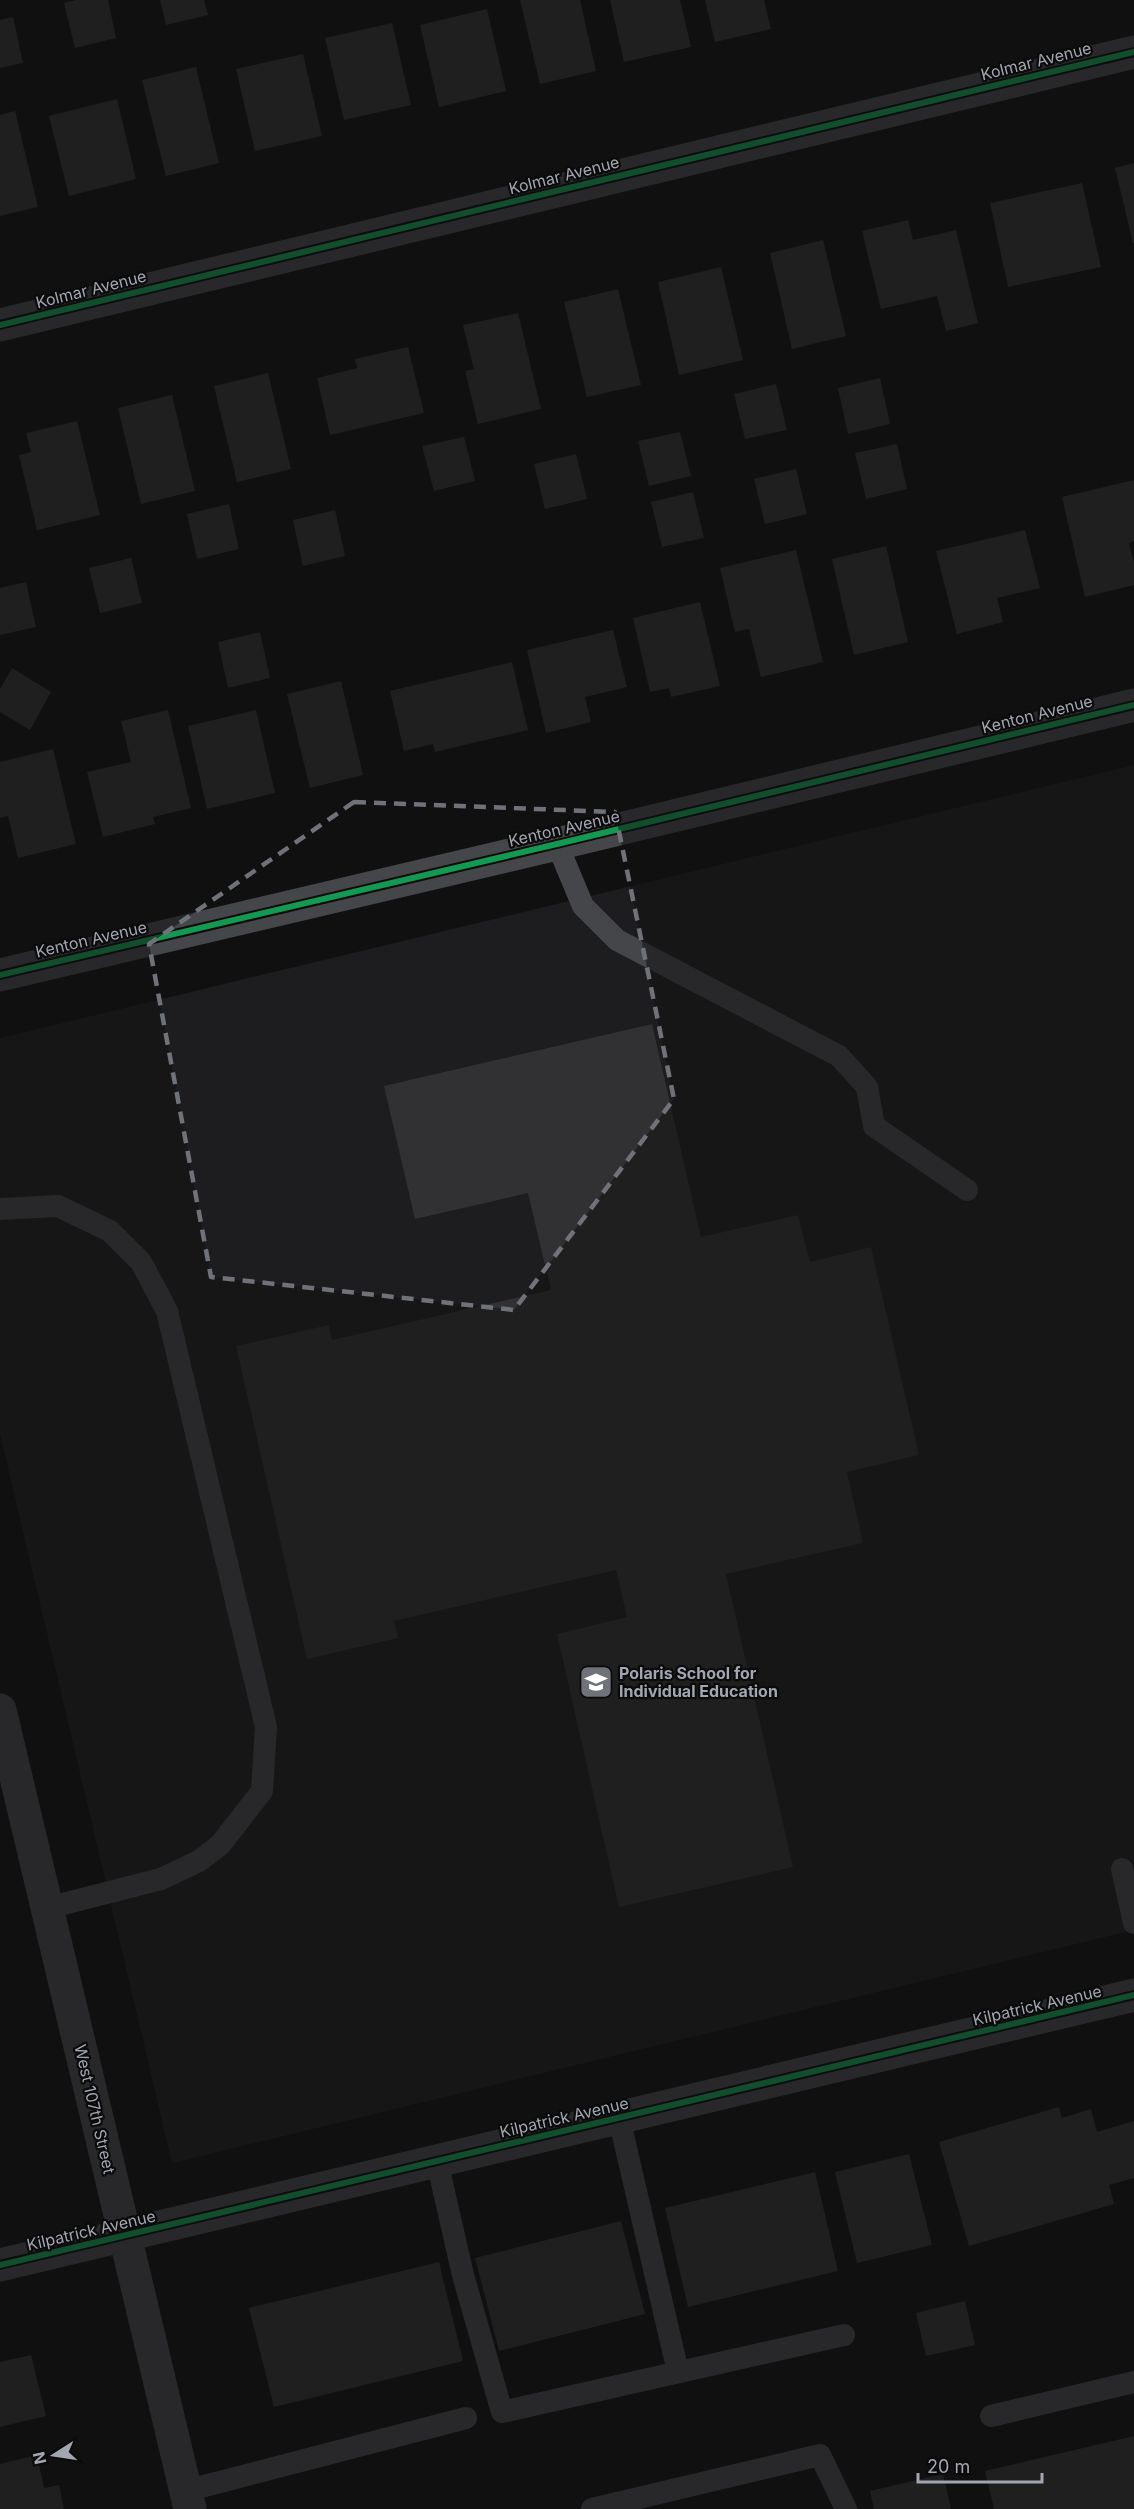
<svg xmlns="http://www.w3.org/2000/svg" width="1134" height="2509" font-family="Inter,sans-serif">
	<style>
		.built { fill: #1d1d1f }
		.building { fill: #313133 }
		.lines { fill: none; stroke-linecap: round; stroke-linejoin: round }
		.lane { stroke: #45464a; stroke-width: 22 }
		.street { stroke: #45464a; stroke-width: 33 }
		.cycleway-casing { stroke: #0b0b0c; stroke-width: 10 }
		.cycleway { stroke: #139951; stroke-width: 6 }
		.marked { fill: none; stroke: #6f7279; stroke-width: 4.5; stroke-dasharray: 12 8; stroke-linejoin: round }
		.labels { text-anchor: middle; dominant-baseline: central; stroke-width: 4.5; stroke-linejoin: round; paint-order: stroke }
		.street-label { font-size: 16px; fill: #a2a6b1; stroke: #0b0b0c }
		.poi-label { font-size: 16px; font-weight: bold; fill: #a2a6b1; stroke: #0b0b0c; text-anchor: start }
	</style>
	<rect width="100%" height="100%" fill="#101011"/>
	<!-- built -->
	<path class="built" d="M1134 765V1930L172 2163 0 1434V1038Z"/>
	<!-- building -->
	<g class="building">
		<path d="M76 0H108L116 38 75 48 64 3Z"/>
		<path d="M160 0H204L208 15 166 25Z"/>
		<path d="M520 0H580L596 71 540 84Z"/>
		<path d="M610 0H680L691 47 624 62Z"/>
		<path d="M705 0H764L771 29 715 42Z"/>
		<path d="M487 9 506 91 439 107 420 25Z"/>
		<path d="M13 17 23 63 0 68V20Z"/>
		<path d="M392 23 411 105 344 120 325 38Z"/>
		<path d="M303 54 322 136 255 151 236 69Z"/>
		<path d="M196 67 219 163 166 176 142 80Z"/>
		<path d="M117 99 136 179 69 196 49 116Z"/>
		<path d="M15 111 38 207 0 216V115Z"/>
		<path d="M1134 163V243H1133L1115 168Z"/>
		<path d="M1082 183 1101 267 1008 287 990 203Z"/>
		<path d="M908 220 913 240 956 230 978 323 946 331 937 296 881 309 862 231Z"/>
		<path d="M823 240 846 336 792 349 770 253Z"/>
		<path d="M721 267 743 360 679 375 658 282Z"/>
		<path d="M618 289 641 385 587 397 564 302Z"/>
		<path d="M518 313 541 409 478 424 465 371 474 369 463 325Z"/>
		<path d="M408 347 424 413 330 435 317 378 357 368 355 359Z"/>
		<path d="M268 373 291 469 237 482 214 386Z"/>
		<path d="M880 378 890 424 848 434 838 388Z"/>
		<path d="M776 384 787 430 745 439 734 394Z"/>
		<path d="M172 395 195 491 141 504 118 408Z"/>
		<path d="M77 421 100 515 37 530 19 455 31 452 26 433Z"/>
		<path d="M680 432 691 476 649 486 638 441Z"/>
		<path d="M464 437 475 481 434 491 422 446Z"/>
		<path d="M897 444 907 489 866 499 855 453Z"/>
		<path d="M576 454 587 499 545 509 534 464Z"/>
		<path d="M796 469 807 514 765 524 754 479Z"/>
		<path d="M1134 480V541L1129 543 1134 562V585L1085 597 1062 497Z"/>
		<path d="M693 492 704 538 662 547 651 502Z"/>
		<path d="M229 504 239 549 197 559 187 514Z"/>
		<path d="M335 510 345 556 303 566 293 520Z"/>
		<path d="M1025 530 1040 588 997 598 1003 622 957 634 936 551Z"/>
		<path d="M886 546 908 642 854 655 832 559Z"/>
		<path d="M796 550 823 662 761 677 749 629 735 632 720 568Z"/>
		<path d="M131 558 142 603 100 613 89 568Z"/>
		<path d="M26 582 36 627 0 635V588Z"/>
		<path d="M700 602 720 686 671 697 669 688 650 692 633 618Z"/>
		<path d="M613 630 627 687 585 697 591 722 546 733 527 650Z"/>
		<path d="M260 632 270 678 228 688 218 642Z"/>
		<path d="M512 662 528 730 435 752 433 744 404 751 390 691Z"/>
		<path d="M12 668 51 692 30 730 0 712V689Z"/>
		<path d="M341 681 363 775 310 788 287 694Z"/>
		<path d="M168 710 191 808 153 817 155 824 103 837 87 772 131 762 121 721Z"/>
		<path d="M256 710 275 793 207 809 188 726Z"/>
		<path d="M53 749 76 844 18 858 8 816 0 818V762Z"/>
		<path d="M652 1024 701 1237 798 1215 810 1262 871 1247 919 1455 847 1472 863 1543 726 1574 793 1867 619 1907 557 1634 627 1617 616 1570 394 1621 398 1638 307 1659 236 1346 329 1325 332 1340 551 1290 528 1193 415 1219 384 1086Z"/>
		<path d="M1059 2107 1062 2118 1091 2109 1097 2132 1134 2121V2178L1109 2185 1114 2204 969 2246 939 2142Z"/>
		<path d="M909 2154 932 2245 857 2263 835 2172Z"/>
		<path d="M815 2172 838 2271 688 2307 665 2208Z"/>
		<path d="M621 2221 645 2314 499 2351 475 2258Z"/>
		<path d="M439 2262 463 2361 274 2407 249 2308Z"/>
		<path d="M965 2301 975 2345 926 2356 916 2313Z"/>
		<path d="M31 2355 46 2416 0 2427V2362Z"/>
		<path d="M1134 2436V2509H994L985 2471Z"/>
		<path d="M37 2455 44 2488 59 2485 64 2509H0V2464Z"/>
		<path d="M943 2474 951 2509H874L870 2491Z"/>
	</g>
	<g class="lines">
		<!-- lane -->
		<g class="lane">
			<path d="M557 844 583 906 617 940 839 1056 867 1087 874 1126 967 1190"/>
			<path d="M0 1209 58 1206 110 1231 141 1262 167 1311 266 1727 262 1791 220 1845 199 1861 161 1879 47 1908"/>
			<path d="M1122 1869 1134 1923"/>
			<path d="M619 2118 678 2372"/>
			<path d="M437 2161 463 2275 502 2412 844 2335"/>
			<path d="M991 2416 1134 2382"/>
			<path d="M185 2491 466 2418"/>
			<path d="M592 2509 820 2455 846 2509"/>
		</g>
		<!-- street -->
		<g class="street">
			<path d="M0 325 1134 52"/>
			<path d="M0 975 557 844 1134 705"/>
			<path d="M0 1710 190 2509"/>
			<path d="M0 2265 1134 1995"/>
		</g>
		<!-- cycleway casing -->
		<g class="cycleway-casing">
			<g id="cycleway">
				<path d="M0 325 1134 52"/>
				<path d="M0 975 557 844 1134 705"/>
				<path d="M0 2265 1134 1995"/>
			</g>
		</g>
		<!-- cycleway -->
		<use href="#cycleway" class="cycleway"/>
	</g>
	<!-- marked area -->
	<path d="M0 0H1134V2509H0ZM354 802 615 812 674 1099 514 1310 211 1277 149 944Z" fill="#101011" fill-opacity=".55" fill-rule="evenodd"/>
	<path class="marked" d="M354 802 615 812 674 1099 514 1310 211 1277 149 944Z"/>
	<!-- icons -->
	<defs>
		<g id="school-square" transform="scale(1.725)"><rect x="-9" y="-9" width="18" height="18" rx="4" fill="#6f7279" stroke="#0b0b0c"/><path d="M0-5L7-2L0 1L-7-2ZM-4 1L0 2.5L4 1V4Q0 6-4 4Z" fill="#fff"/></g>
	</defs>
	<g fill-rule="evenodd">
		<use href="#school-square" x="596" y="1682"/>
	</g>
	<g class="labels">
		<!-- street labels -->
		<g class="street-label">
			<text transform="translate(1036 61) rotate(-14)">Kolmar Avenue</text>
			<text transform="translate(564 175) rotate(-14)">Kolmar Avenue</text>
			<text transform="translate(91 289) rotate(-14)">Kolmar Avenue</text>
			<text transform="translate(1037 714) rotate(-14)">Kenton Avenue</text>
			<text transform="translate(564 828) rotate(-13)">Kenton Avenue</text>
			<text transform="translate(91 939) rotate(-13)">Kenton Avenue</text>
			<text transform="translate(1037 2005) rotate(-13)">Kilpatrick Avenue</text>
			<text transform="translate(95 2109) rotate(77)">West 107th Street</text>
			<text transform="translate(564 2117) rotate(-13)">Kilpatrick Avenue</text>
			<text transform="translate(91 2230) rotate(-13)">Kilpatrick Avenue</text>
		</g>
		<!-- poi labels -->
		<g class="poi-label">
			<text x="619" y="1673">Polaris School for<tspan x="619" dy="18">Individual Education</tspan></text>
		</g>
	</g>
	<!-- north arrow -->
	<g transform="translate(54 2455) rotate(258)" stroke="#0b0b0c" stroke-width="4.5" paint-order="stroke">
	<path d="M0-4.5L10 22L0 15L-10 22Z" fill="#a2a6b1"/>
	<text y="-9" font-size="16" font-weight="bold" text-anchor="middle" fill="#a2a6b1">N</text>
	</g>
	<!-- scale -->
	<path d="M918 2473v9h124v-9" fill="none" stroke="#a2a6b1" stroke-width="3"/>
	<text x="927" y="2473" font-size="18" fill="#a2a6b1" stroke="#0b0b0c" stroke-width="4.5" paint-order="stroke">20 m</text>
</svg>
